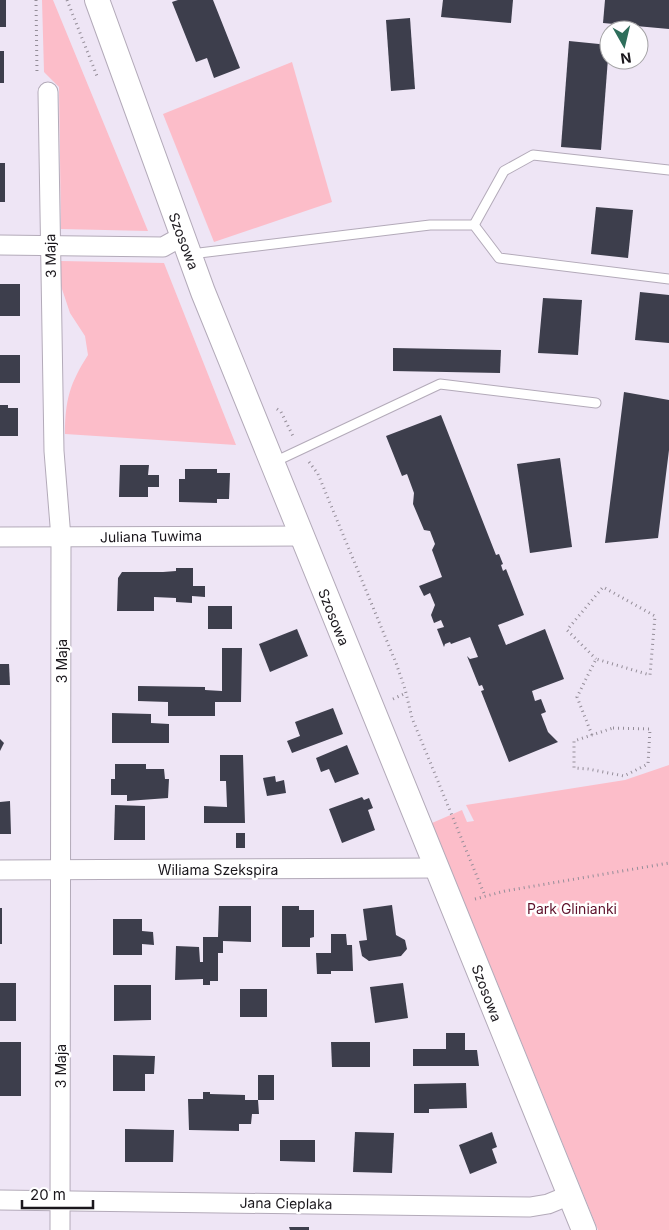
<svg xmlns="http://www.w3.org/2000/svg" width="669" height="1230" font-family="Inter,sans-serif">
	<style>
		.green { fill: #fcbdc9 }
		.building { fill: #3d3e4c }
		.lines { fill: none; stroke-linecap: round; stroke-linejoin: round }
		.service-casing { stroke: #b3aab9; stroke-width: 11 }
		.minor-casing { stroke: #b3aab9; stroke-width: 21 }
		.tertiary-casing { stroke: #b3aab9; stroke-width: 26 }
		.path { stroke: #948d98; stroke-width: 3; stroke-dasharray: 1 4; stroke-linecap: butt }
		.service { stroke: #fff; stroke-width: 9 }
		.minor { stroke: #fff; stroke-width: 19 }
		.tertiary { stroke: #fff; stroke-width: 24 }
		.labels { text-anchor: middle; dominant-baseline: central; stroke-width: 5; stroke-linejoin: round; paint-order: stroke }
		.street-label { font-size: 14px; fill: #1a171c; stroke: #fff }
		.park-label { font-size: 14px; fill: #5e122b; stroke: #fff }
	</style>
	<rect width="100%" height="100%" fill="#eee5f5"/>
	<!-- green -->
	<g class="green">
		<path d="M42 0H53L148 231 61 229 59 87 44 72Z"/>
		<path d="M292 62 332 202 214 242 163 114Z"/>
		<path d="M61 261 164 263 236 445 65 434C65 400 70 383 88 355L85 336 70 313 59 280Z"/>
		<path d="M669 765V1230H598L432 823 462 810 467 822 474 821 466 805 625 780Z"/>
	</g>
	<!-- building -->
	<g class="building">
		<rect x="0" y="0" width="6" height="27"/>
		<path d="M178 0H213L240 68 214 78 207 58 196 62 172 2Z"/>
		<path d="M443 0H513L511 23 441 17Z"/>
		<path d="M605 0H669V29L603 23Z"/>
		<path d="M410 18 415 89 391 91 386 20Z"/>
		<path d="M569 41 609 45 601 150 561 147Z"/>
		<rect x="0" y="51" width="4" height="32"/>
		<rect x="0" y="163" width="5" height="39"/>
		<path d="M596 207 633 210 628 258 591 254Z"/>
		<rect x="0" y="284" width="20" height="32"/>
		<path d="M640 292 669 295V343L635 340Z"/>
		<path d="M543 298 582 300 578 355 538 353Z"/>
		<path d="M393 348 501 350 500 373 393 371Z"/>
		<rect x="0" y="355" width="20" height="28"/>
		<path d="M624 392 669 400V450L658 538 605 543Z"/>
		<path d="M0 405H8V408H18V436H0Z"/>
		<path d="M441 415 496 555 499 554 503 564 501 565 503 571 506 569 524 615 498 625 506 645 545 629 564 679 532 691 535 701 541 699 546 712 541 714 548 732 558 742 509 762 481 691 484 690 482 685 479 686 467 656 470 659 478 657 470 637 451 644 450 642 445 644 444 647 437 629 444 627 441 620 434 623 431 615 435 605 430 593 424 596 419 586 442 577 432 550 435 544 430 531 424 530 413 504 414 493 407 474 402 476 386 436Z"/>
		<path d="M560 458 572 547 530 553 517 464Z"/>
		<path d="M120 465H149L148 475H159V487H148V497H119Z"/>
		<path d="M185 469H217V473H230L229 499H217V503L179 502V479H185Z"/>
		<path d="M176 568H193V586H205V597L192 596V603L176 602V598L154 597V611H117L118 578 122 572H163L176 571Z"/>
		<rect x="208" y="606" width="24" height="23"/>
		<path d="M297 629 308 656 270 672 259 644Z"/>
		<path d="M222 648H242L241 702H215V716H168V702L138 701V686L205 687V690L222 691Z"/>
		<path d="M0 664H9L10 685H0Z"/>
		<path d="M333 708 343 734 292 753 287 741 300 736 295 722Z"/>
		<path d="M112 713 151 714V723L169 724V743H112Z"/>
		<path d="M0 739 4 743 0 751Z"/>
		<path d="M347 745 359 774 335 783 329 769 321 772 316 758Z"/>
		<path d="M220 755H243L245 823H204V806L227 807 226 781H220Z"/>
		<path d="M115 764H146V769H164L165 779H169L168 798 127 801V795H111V779H115Z"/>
		<path d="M275 776 276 782 284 780 286 793 267 796 263 778Z"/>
		<path d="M362 797 364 800 369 798 373 808 368 810 375 830 342 843 329 809Z"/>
		<path d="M10 801 11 834H0V802Z"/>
		<path d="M115 805 145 806V840H114Z"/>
		<rect x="236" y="833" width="9" height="15"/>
		<path d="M392 905 396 935 405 940 407 949 401 956 369 961 362 956 359 941 367 940 363 909Z"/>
		<path d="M219 906H251V942L223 941V953H218V981H210V985H203V979L175 980 176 946 199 947 200 962H203V937H218Z"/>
		<path d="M282 906H299V910H314V937L310 938V947H282Z"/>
		<rect x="0" y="908" width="2" height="36"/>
		<path d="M113 919H142V931L153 932 154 945 142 944V955H113Z"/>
		<path d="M331 934H346L347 945H352L353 971H331V974H317L316 953H331Z"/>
		<rect x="0" y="983" width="16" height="38"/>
		<path d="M403 983 408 1018 375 1023 370 987Z"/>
		<path d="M114 985H151V1020L114 1021Z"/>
		<rect x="240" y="989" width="27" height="28"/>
		<path d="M446 1033H465V1050H477L479 1066H413V1049H446Z"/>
		<rect x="0" y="1042" width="21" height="54"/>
		<path d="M331 1042H370V1067H332Z"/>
		<path d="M113 1055 155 1056 154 1074H145V1091H113Z"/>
		<path d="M258 1075H274V1100H258L259 1114H252L251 1124H239V1131L189 1130 188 1099H203V1092H210V1094L245 1095V1100H258Z"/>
		<path d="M466 1083 467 1108 429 1109V1113H414V1084Z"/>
		<path d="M125 1129 174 1130 173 1162H125Z"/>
		<path d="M355 1132 394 1133 392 1173 353 1172Z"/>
		<path d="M492 1132 497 1147 492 1149 497 1163 470 1174 459 1145Z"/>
		<path d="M280 1140H315V1162L280 1161Z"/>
		<path d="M289 1227H309V1230H290Z"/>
	</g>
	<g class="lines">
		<!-- service casing -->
		<g class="service-casing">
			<g id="service">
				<path d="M474 225 504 171 533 155 669 170"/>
				<path d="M191 254 430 225H474L499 258 669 279"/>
				<path d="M272 463 440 384 596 403"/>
			</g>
		</g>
		<!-- minor casing -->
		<g class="minor-casing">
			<g id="minor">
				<path d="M48 92 54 451 61 538 60 1230"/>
				<path d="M0 245 163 247 181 237"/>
				<path d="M0 537 301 536"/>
				<path d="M0 870 437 868"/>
				<path d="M0 1200 530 1207 548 1204 570 1195"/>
			</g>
		</g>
		<!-- tertiary casing -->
		<g class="tertiary-casing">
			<path id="tertiary" d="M97 0 203 292 584 1230"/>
		</g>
		<!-- path -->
		<g class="path">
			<path d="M36 0 37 74"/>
			<path d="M67 0 97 76"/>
			<path d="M277 409 281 412 293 436"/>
			<path d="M309 462 318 474 396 663 405 689 412 718 485 896"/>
			<path d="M393 699 406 693"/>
			<path d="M613 728 650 729 648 764 624 776 588 769 574 768V741Z"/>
			<path d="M592 735 577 697 596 659 650 675 655 616 603 587 567 630 596 659"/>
			<path d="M475 899 505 891 669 863"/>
		</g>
		<!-- service -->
		<use href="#service" class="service"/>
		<!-- minor -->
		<use href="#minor" class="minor"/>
		<!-- tertiary -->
		<use href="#tertiary" class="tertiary"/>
	</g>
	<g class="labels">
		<!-- street labels -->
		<g class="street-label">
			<text transform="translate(184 241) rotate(69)">Szosowa</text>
			<text transform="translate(50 256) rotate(-91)">3 Maja</text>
			<text transform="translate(151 536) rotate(-1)">Juliana Tuwima</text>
			<text transform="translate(334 617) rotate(68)">Szosowa</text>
			<text transform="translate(61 661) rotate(-90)">3 Maja</text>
			<text x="218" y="869">Wiliama Szekspira</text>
			<text transform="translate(487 993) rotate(69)">Szosowa</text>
			<text transform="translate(60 1066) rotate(-90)">3 Maja</text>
			<text transform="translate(286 1203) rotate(1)">Jana Cieplaka</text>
		</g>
		<!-- park labels -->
		<g class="park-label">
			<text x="572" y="908">Park Glinianki</text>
		</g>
	</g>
	<!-- north arrow -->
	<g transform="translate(624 45) rotate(172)"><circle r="24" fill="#ffffff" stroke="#a3a2a4"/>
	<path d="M0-4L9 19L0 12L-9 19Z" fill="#2e6e5b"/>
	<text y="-8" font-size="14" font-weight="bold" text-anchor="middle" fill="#1a171c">N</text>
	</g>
	<!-- scale -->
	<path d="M22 1200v8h71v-8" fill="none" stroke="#1a171c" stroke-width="2.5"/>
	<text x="30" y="1200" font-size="15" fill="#1a171c" stroke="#ffffff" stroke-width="4" paint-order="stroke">20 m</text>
</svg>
